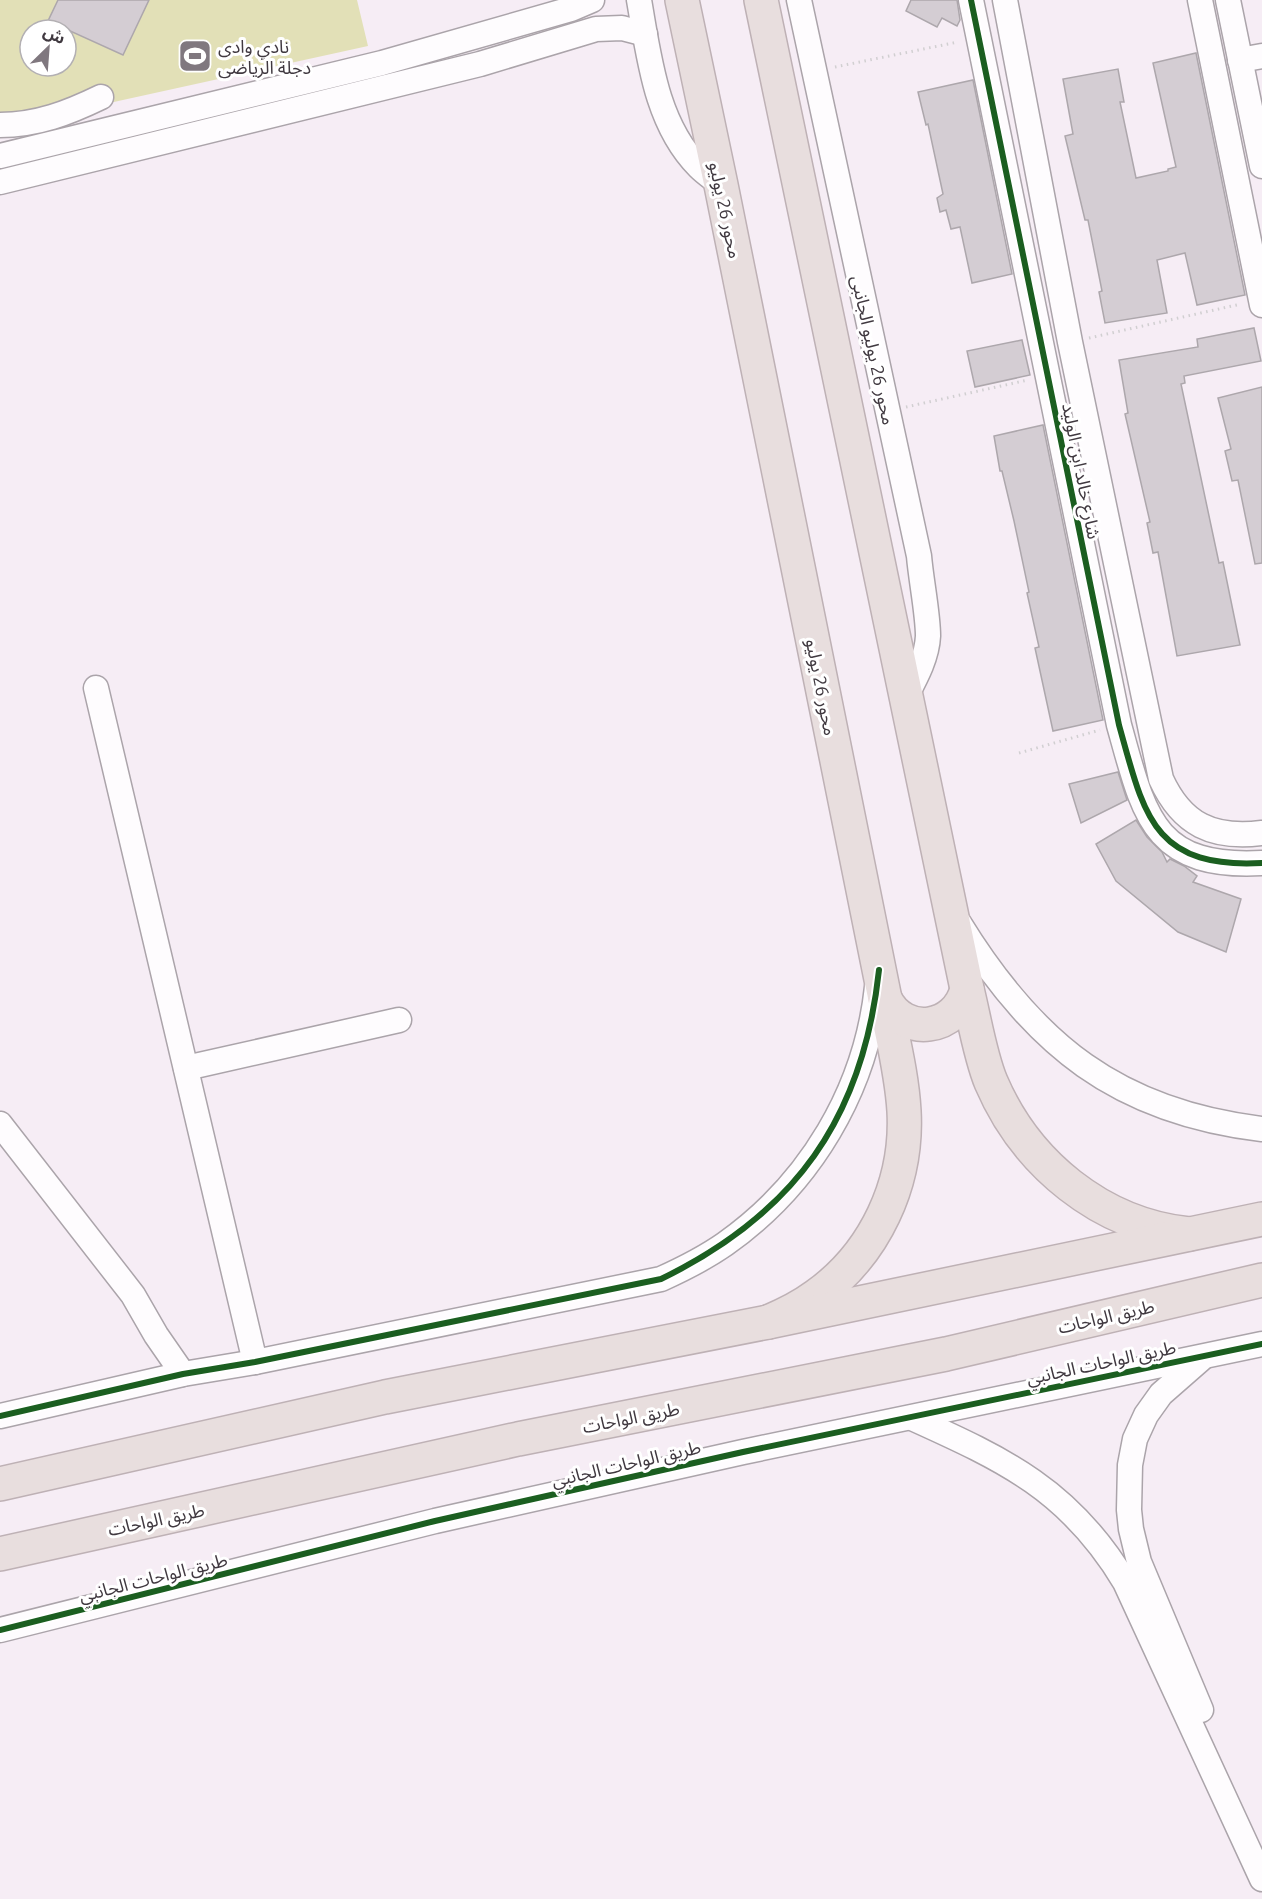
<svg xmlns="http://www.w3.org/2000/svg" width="1262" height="1899" font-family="Ubuntu,'Noto Sans Arabic',sans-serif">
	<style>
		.green { fill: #e2e0b7; fill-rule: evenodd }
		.building { fill: #d4cdd3; stroke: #ada7ac; stroke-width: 1.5 }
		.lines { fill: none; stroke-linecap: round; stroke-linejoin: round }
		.minor-casing { stroke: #aba4aa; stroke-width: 27 }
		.highway-casing { stroke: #beb1b5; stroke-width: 36 }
		.path { stroke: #d1cfd1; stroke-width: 3; stroke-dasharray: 1.5 4.5; stroke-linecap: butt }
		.minor { stroke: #fefcfe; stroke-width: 24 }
		.highway { stroke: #e8dede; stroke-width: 33 }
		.cycleway-casing { stroke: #fff; stroke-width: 10 }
		.cycleway { stroke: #1b5e20; stroke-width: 6 }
		.labels { text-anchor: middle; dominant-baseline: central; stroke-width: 6; stroke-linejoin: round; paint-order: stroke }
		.poi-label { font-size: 18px; fill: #403940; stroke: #fff; text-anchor: start }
		.street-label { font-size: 18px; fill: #403940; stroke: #fff }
	</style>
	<rect width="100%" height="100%" fill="#f6edf5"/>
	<!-- green -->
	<path class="green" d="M0 0H357L368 46 0 127ZM30 30H66V66H30Z"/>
	<!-- building -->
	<g class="building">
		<path d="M58 0H149L123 55 48 21Z"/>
		<path d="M911 0H957L960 20 957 26 942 18 937 27 906 11Z"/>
		<path d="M1196 53 1245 295 1197 305 1185 253 1157 260 1167 313 1105 323 1099 292 1102 291 1088 220H1085L1065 136 1073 134 1063 79 1118 69 1124 102H1120L1136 178 1168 171V169L1176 167 1153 63Z"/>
		<path d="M973 80 1012 274 972 283 960 227 951 229 946 210 940 212 937 198 943 194 928 124 926 125 918 92Z"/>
		<path d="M1254 328 1261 361 1184 376 1185 383 1181 384 1219 563 1223 562 1240 645 1177 656 1158 552 1153 553 1147 523 1150 522 1125 414 1128 413 1119 360 1198 347 1197 339Z"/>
		<path d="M1022 340 1030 375 975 387 967 351Z"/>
		<path d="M1262 387V563L1255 564 1238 480 1232 481 1225 451 1231 449 1218 398Z"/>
		<path d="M1043 425 1103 720 1053 731 1035 648 1039 647 1027 593 1029 592 1014 521 1002 471H1000L994 436Z"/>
		<path d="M1118 772 1127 800 1081 823 1069 784Z"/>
		<path d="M1136 820 1147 837 1162 852 1167 862 1170 859 1184 866 1197 876 1193 882 1241 899 1226 952 1178 932 1116 881 1096 844Z"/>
	</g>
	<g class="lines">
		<!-- minor casing -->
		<g class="minor-casing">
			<g id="minor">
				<path d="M639 0C649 57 656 124 699 167 706 174 714 179 721 185"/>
				<path d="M799 0 919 556C921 580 928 614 928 636 927 658 915 679 905 698"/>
				<path d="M971 0 1119 725C1144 814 1152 869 1262 863"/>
				<path d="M1005 0 1070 342 1161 779C1182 825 1213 839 1262 833"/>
				<path d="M1200 0 1262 305"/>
				<path d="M1228 0 1262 166"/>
				<path d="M1240 60 1262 56"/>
				<path d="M0 125C37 125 68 113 101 97"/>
				<path d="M0 156 382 63 571 9 592 0"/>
				<path d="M0 182 480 64 596 29 622 28 645 34"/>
				<path d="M96 688 255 1362"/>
				<path d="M959 923C1034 1045 1118 1112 1262 1129"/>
				<path d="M186 1068 399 1020"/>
				<path d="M0 1124 133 1295 156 1335 183 1374"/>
				<path d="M0 1416 183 1374 255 1362 661 1279C683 1269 705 1258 725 1244 810 1184 866 1090 877 987"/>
				<path d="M912 1418C1005 1460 1070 1490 1125 1582L1262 1879"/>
				<path d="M0 1630 435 1521 743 1452 1262 1344"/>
				<path d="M1201 1710 1139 1562 1131 1529 1129 1510 1130 1465 1135 1439 1146 1415 1161 1394 1201 1359"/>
			</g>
		</g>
		<!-- highway casing -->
		<g class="highway-casing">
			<g id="highway">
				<path d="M682 0 721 185 885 999C892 1036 902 1074 904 1111 908 1183 875 1254 816 1296 801 1307 785 1315 768 1322"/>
				<path d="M761 0 967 989C974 1017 980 1056 991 1082 1026 1164 1101 1225 1189 1234"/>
				<path d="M885 999C904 1038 957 1030 967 989"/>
				<path d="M0 1484 385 1397 768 1322 1262 1219"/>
				<path d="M0 1554 518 1439 946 1354 1262 1280"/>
			</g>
		</g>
		<!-- path -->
		<g class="path">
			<path d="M835 67 958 42"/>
			<path d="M1089 338 1241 304"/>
			<path d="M906 407 1028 380"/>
			<path d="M1019 753 1100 730"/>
		</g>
		<!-- minor -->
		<use href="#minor" class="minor"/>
		<!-- highway -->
		<use href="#highway" class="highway"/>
		<!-- cycleway casing -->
		<g class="cycleway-casing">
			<g id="cycleway">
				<path d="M971 0 1119 725C1144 814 1152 869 1262 863"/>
				<path d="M0 1416 183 1374 255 1362 661 1279C795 1214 863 1118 879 970"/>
				<path d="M0 1630 435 1521 743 1452 1262 1344"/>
			</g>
		</g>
		<!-- cycleway -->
		<use href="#cycleway" class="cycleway"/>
	</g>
	<!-- icons -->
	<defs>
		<g id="stadium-square" transform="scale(1.725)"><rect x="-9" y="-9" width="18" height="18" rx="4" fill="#80787f" stroke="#fff"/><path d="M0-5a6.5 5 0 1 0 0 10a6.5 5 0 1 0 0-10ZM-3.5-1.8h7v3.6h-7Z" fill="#fff"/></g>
	</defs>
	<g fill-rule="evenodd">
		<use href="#stadium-square" x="195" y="56"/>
	</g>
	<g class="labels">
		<!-- poi labels -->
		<g class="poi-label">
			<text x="218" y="46">نادي وادى<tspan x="218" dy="21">دجلة الرياضى</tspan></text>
		</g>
		<!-- street labels -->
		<g class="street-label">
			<text transform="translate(726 210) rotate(78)">محور 26 يوليو</text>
			<text transform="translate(874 350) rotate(78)">محور 26 يوليو الجانبى</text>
			<text transform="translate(1082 471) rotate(79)">شارع خالد ابن الوليد</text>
			<text transform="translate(822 687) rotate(79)">محور 26 يوليو</text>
			<text transform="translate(1106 1316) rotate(-13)">طريق الواحات</text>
			<text transform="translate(1101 1362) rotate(-12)">طريق الواحات الجانبي</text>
			<text transform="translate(631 1417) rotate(-11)">طريق الواحات</text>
			<text transform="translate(626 1463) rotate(-13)">طريق الواحات الجانبي</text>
			<text transform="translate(156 1519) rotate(-12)">طريق الواحات</text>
			<text transform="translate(153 1577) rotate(-14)">طريق الواحات الجانبي</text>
		</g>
	</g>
	<!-- north arrow -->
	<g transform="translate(48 48) rotate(25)"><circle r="28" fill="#ffffff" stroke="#b3b0b3" stroke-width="1.5"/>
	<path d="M0-4.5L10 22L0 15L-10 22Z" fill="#80787f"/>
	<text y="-9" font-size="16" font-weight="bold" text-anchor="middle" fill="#403940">ش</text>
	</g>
</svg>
